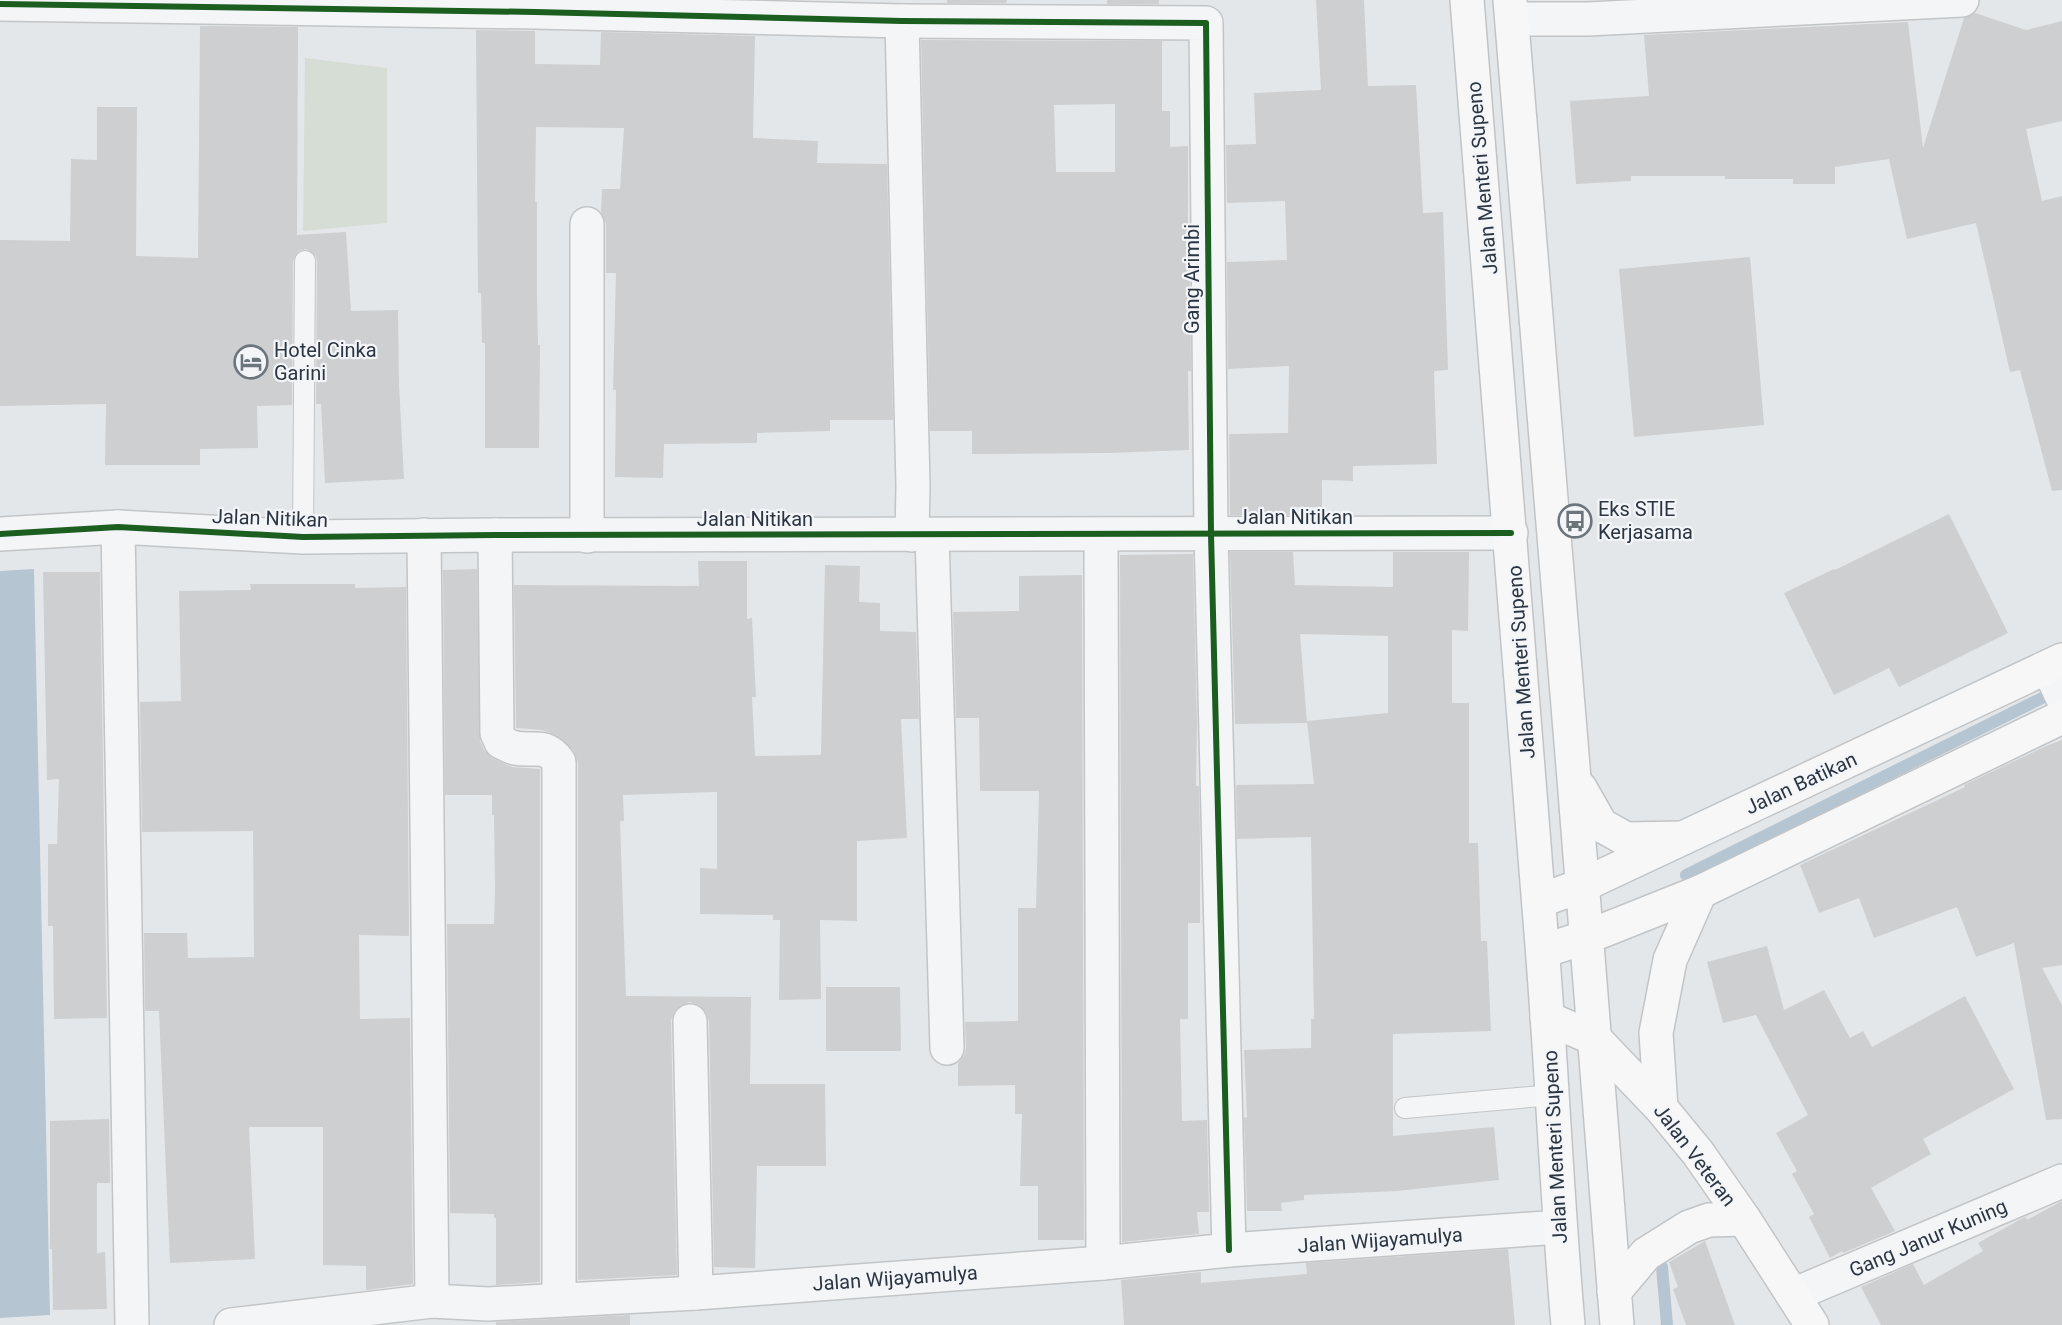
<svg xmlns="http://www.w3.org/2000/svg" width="2062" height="1325" font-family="Roboto,sans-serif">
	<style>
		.green { fill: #d6ddd5 }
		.water { fill: #b5c5d2 }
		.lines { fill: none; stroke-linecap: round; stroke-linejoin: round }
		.stream { stroke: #b5c5d2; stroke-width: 12 }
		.building { fill: #cdcfd1; fill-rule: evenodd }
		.service-casing { stroke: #c2c5c7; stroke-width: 22 }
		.minor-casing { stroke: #c2c5c7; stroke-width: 36 }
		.tertiary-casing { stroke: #c2c5c7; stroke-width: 36 }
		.secondary-casing { stroke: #c2c5c7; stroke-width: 36 }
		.primary-casing { stroke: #c1c4c7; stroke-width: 36 }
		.service { stroke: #f4f5f6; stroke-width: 20 }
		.minor { stroke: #f4f5f6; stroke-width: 33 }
		.tertiary { stroke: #f4f5f6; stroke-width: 33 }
		.secondary { stroke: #f7f7f8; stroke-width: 33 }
		.primary { stroke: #f7f7f8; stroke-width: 33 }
		.cycleway-casing { stroke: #f3f5f8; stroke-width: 10 }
		.cycleway { stroke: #1b5e20; stroke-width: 6 }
		.labels { text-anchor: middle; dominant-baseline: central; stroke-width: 4.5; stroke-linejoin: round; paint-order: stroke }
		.street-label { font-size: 20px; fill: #2c3642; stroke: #f3f5f8 }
		.poi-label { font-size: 20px; fill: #2c3642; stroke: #f3f5f8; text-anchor: start }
	</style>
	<rect width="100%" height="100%" fill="#e4e7e9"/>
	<!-- green -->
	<path class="green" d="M305 58 387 68V223L303 231Z"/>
	<!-- water -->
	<path class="water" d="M34 569 50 1315 0 1318V571Z"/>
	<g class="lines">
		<!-- stream -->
		<g class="stream">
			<path d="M1686 875 2044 697"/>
			<path d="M1662 1267 1667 1325"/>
		</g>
	</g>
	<!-- building -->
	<g class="building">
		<path d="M947 0H1007L1006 3H947Z"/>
		<rect x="1107" y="0" width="52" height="4"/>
		<path d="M1316 0H1364L1368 86 1416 85 1423 213 1443 212 1448 370 1434 371 1437 464 1353 466V481L1322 480V507H1291V515H1230L1229 434 1288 433 1289 366 1228 369 1227 262 1287 260 1285 201 1227 203 1226 145 1256 144 1254 93 1321 90Z"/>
		<path d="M1975 13 2026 30 2062 21V121L2026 129 2042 201 2062 196V490L2052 491 2020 370 2010 372 1976 223 1907 239 1889 159 1835 167V184H1793V179H1725V176H1631V181L1576 184 1570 101 1649 96 1644 35 1908 22 1923 148 1964 18Z"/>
		<path d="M200 26 298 27 297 235 346 232 351 311 398 310 399 385 404 479 325 483 321 404H316L317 261 315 255 306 249 299 251 293 261 292 405 257 406 258 448 200 449V465H105L106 404 0 406V240L70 241 71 159 97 160V107H137L136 256 198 258Z"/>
		<path d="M476 30 535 31V64L600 65 601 32 755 36 753 138 818 141 817 163 887 164 893 420H830V431L757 433V443L664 444 663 478 615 477 616 390H613L616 273H606V224L601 212 602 189H620L624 128 536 127 535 202H537V296L538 345H540L539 448H485V343H482L481 293H478Z"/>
		<path d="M921 40 1162 41V111H1170V147L1188 146V264H1190L1191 371H1188L1189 450 1108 453 972 454V431H930ZM1115 104V172H1056L1054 105Z"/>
		<path d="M1750 257 1764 425 1634 437 1619 269Z"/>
		<path d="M1949 514 2008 633 1899 687 1889 668 1834 695 1784 593 1834 569 1835 570Z"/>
		<path d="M1230 552H1293L1295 585 1393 587V552H1469L1468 631 1452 630V703H1469V843H1478L1481 941H1487L1491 1031 1393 1034V1136L1494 1127 1499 1180 1397 1191 1304 1195V1200L1281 1203 1282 1211H1247L1244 1118 1247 1117 1244 1050 1311 1048V1019H1314L1311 837 1237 839 1236 785 1314 784 1307 721 1388 713V636L1300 634 1307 723 1235 724Z"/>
		<path d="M1193 554 1197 724 1196 786H1199L1200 839V923H1188V1019H1180L1182 1121 1207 1120 1209 1212H1197L1199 1234 1122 1242 1120 555Z"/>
		<path d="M698 561H747V619L752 618 756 697H752L755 756 821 755 825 565 860 566 859 602 880 603V631L916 632 919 719H901L907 838 857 841V921L820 920 821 999 779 1000 780 920H773V915L700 914V868L717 869V792L623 795 624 821H620L626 996 751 997 750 1084H825L826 1166H757L755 1268 714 1267 709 1021 706 1012 699 1005 690 1002 681 1005 674 1012 671 1021 677 1275 578 1280V762L573 750 556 735 542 730 516 728 514 585 699 586Z"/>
		<path d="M477 569 480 741 484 750 492 758 500 762 512 767 540 769V1282L496 1285V1218H494V1214L450 1213 447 924H494L495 889 494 815H492V795H445L443 570Z"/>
		<path d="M43 572H100L107 1018 54 1019 53 926H48V844H57L59 779 47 780Z"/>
		<path d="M1082 575 1084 1240H1038V1186H1020L1022 1114H1015V1085L958 1086V1063L964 1056 966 1048 965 1022 1018 1021V908H1036L1039 791H980L979 718H956L953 612 1019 611V576Z"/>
		<path d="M250 584H355V588L406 587 409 936 359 935 360 1019 410 1018 413 1284 366 1290V1266L323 1265V1127H249L255 1259 170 1263 159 1011H145L144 933H187L188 958 254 957 253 831 142 832 140 702 181 701 179 591 251 590Z"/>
		<path d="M2062 740V965L2042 968 2062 1005V1119L2046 1120 2014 943 1976 957 1957 907 1874 938 1859 898 1819 913 1800 865 1965 787 1964 785 2046 746Z"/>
		<path d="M1767 946 1784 1010 1824 990 1850 1038 1863 1031 1872 1047 1965 996 2014 1089 1923 1139 1931 1154 1871 1188 1895 1231 1843 1253 1842 1251 1830 1258 1809 1217 1814 1214 1792 1174 1797 1171 1776 1133 1808 1115 1756 1015 1723 1023 1707 962Z"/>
		<path d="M826 987H900L901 1051H826Z"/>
		<path d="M109 1119 110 1183H97V1253L105 1252 107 1309 53 1310 52 1249H50V1121Z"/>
		<path d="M2062 1201V1325H1881L1861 1287 1913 1264 1924 1285 1983 1251 1978 1243 2021 1219 2026 1217 2027 1220Z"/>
		<path d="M1705 1241 1735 1325H1686L1673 1289 1678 1287 1669 1262Z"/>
		<path d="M1508 1249 1515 1325H1124L1121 1280 1201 1272V1283L1307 1274 1306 1263Z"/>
		<path d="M630 1315V1325H496V1322Z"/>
	</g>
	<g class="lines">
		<!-- service casing -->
		<g class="service-casing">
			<g id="service">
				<path d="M303 537 305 261"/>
				<path d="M1405 1108 1553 1095"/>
			</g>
		</g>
		<!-- minor casing -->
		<g class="minor-casing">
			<g id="minor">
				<path d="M0 4 535 12 902 21 1206 23 1211 534 1229 1250"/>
				<path d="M1512 19H1588L1962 0"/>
				<path d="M902 21 913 486 912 535"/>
				<path d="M587 224V536"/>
				<path d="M118 527 132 1325"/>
				<path d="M424 535 432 1301"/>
				<path d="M495 535 497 733 501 742C505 744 510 747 515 748 534 752 545 742 559 762V1300"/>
				<path d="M932 535 947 1048"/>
				<path d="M1101 535 1103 1263"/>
				<path d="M690 1021 696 1293"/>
				<path d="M1793 1295 2062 1181"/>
				<path d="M231 1325 432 1301 488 1304 696 1293 1103 1263 1229 1250 1560 1227"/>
			</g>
		</g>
		<!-- tertiary casing -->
		<g class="tertiary-casing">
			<g id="tertiary">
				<path d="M0 534 118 527 303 537 495 535 1511 533"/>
				<path d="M2048 667 2062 697"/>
			</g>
		</g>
		<!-- secondary casing -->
		<g class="secondary-casing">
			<g id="secondary">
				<path d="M1539 901 1583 885 2062 660"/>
				<path d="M1543 951 1587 937 1700 892 2062 717"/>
				<path d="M1547 1018 1595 1039 1661 1108 1698 1153 1744 1219 1812 1325"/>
				<path d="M1661 1108 1656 1033 1670 960 1700 892"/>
			</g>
		</g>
		<!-- primary casing -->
		<g class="primary-casing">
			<g id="primary">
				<path d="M1467 0C1494 315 1519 630 1542 945 1552 1072 1557 1199 1568 1325"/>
				<path d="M1510 0 1574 779 1617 1325"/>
				<path d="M1580 788 1601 825 1626 839 1683 838"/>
				<path d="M1614 1292 1646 1254 1689 1227 1709 1220 1744 1219"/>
			</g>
		</g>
		<!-- service -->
		<use href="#service" class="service"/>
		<!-- minor -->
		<use href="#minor" class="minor"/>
		<!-- tertiary -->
		<use href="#tertiary" class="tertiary"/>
		<!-- secondary -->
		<use href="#secondary" class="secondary"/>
		<!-- primary -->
		<use href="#primary" class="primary"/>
		<!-- cycleway casing -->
		<g class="cycleway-casing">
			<g id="cycleway">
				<path d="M0 4 535 12 902 21 1206 23 1211 534 1229 1250"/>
				<path d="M0 534 118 527 303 537 495 535 1511 533"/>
			</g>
		</g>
		<!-- cycleway -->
		<use href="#cycleway" class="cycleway"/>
	</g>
	<!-- icons -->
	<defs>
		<g id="hotel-ring" transform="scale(1.725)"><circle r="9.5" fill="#f3f5f8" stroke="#6c747c" stroke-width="1.5"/><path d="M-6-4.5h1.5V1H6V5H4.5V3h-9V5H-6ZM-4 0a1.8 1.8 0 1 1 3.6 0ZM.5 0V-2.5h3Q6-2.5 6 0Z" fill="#6c747c"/></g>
		<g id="bus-ring" transform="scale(1.725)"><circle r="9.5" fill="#f3f5f8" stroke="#6c747c" stroke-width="1.5"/><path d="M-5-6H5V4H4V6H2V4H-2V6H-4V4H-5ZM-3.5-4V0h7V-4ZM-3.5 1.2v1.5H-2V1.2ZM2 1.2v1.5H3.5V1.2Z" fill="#6c747c"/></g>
	</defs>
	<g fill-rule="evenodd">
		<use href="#hotel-ring" x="251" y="362"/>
		<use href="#bus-ring" x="1575" y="521"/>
	</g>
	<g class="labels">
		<!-- street labels -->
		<g class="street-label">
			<text transform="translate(1482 178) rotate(-95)">Jalan Menteri Supeno</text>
			<text transform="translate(1192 279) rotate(-90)">Gang Arimbi</text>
			<text x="1295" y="517">Jalan Nitikan</text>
			<text transform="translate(270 518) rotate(2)">Jalan Nitikan</text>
			<text x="755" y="519">Jalan Nitikan</text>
			<text transform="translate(1521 662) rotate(-94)">Jalan Menteri Supeno</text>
			<text transform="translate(1801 783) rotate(-25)">Jalan Batikan</text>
			<text transform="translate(1555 1147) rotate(-93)">Jalan Menteri Supeno</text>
			<text transform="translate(1695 1155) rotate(53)">Jalan Veteran</text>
			<text transform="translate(1928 1238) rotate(-23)">Gang Janur Kuning</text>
			<text transform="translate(1380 1240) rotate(-4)">Jalan Wijayamulya</text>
			<text transform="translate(895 1278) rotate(-4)">Jalan Wijayamulya</text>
		</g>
		<!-- poi labels -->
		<g class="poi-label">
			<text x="274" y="350">Hotel Cinka<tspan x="274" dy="23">Garini</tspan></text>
			<text x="1598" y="509">Eks STIE<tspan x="1598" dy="23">Kerjasama</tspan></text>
		</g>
	</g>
</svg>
